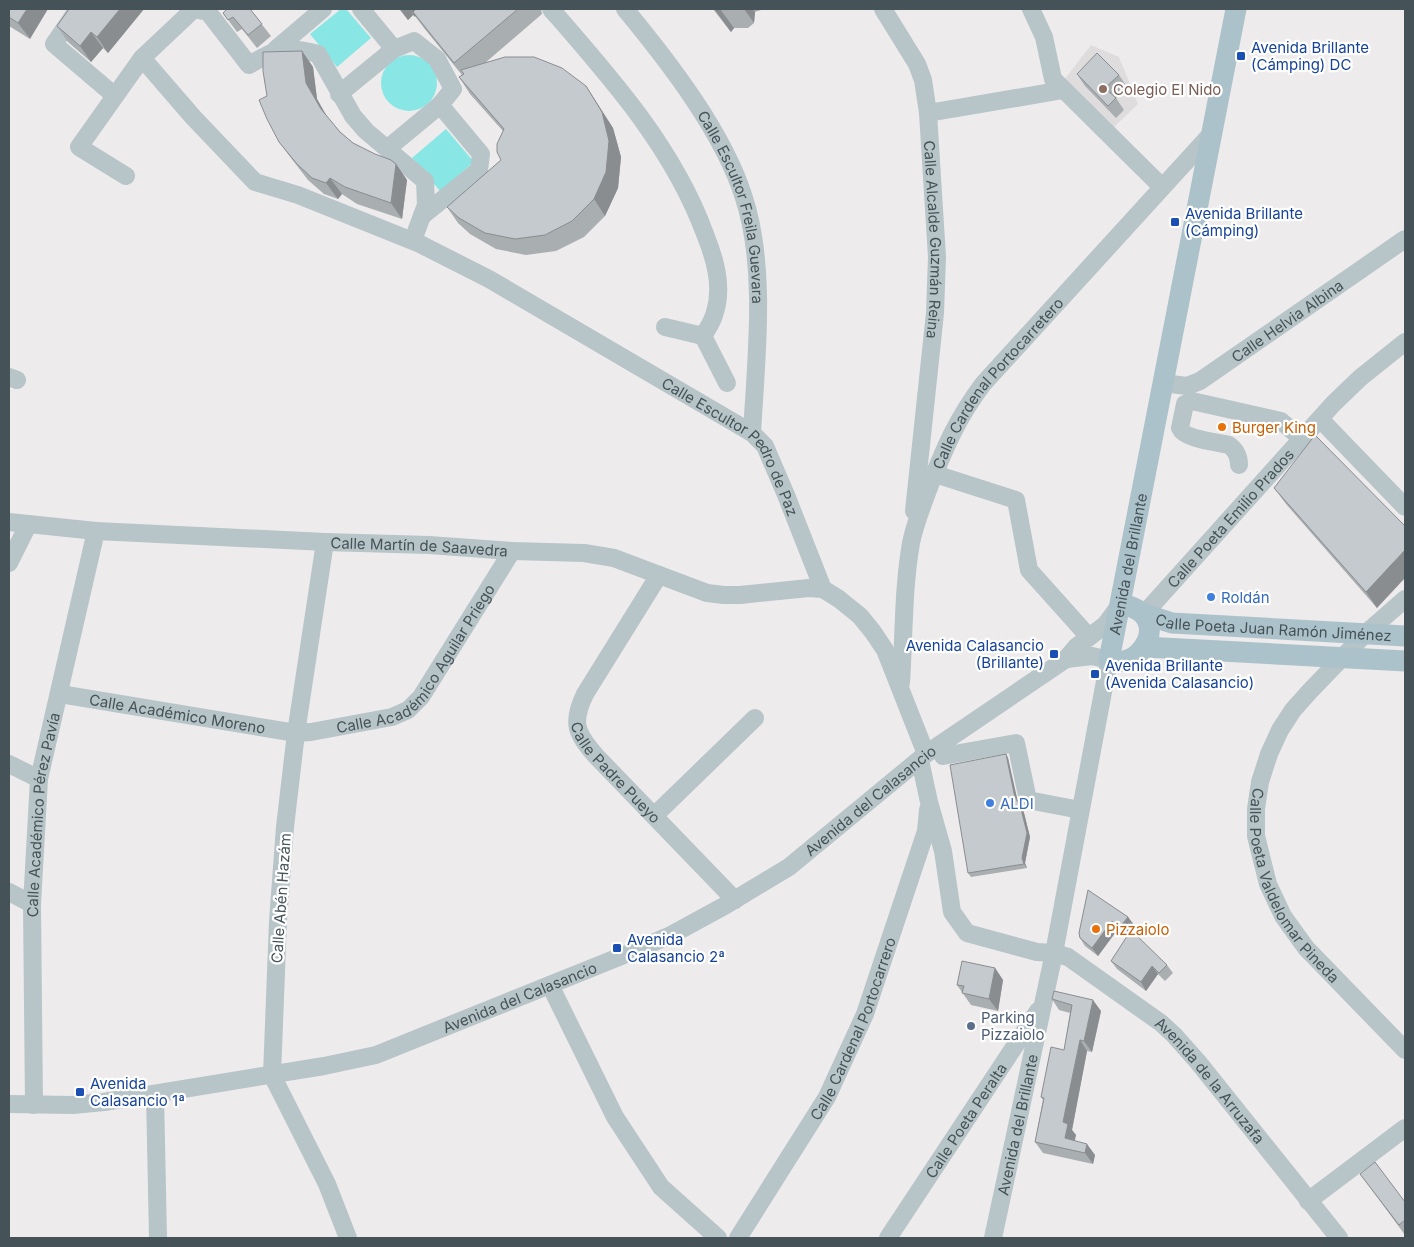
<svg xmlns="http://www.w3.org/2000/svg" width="1414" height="1247" font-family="Inter,sans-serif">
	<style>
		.education { fill: #dfdcdd }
		.water { fill: #88e7e5 }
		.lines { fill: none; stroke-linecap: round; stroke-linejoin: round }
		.minor { stroke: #b7c4c8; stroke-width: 18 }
		.major { stroke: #acc2ca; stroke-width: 21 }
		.wall { fill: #a9aeb1 }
		.shaded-wall { fill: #8a8d90 }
		.building { fill: #c5cace; stroke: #8a8d90 }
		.transit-dot { fill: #1a4fb4; stroke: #fff; stroke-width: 2 }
		.education-dot { fill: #8d6e63; stroke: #fff; stroke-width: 2 }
		.food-dot { fill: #e8710a; stroke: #fff; stroke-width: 2 }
		.shop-dot { fill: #3f7fe0; stroke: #fff; stroke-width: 2 }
		.service-dot { fill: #5c6f8a; stroke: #fff; stroke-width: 2 }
		.labels { text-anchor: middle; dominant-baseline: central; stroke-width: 4.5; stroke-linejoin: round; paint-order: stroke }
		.transit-label { font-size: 15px; fill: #164399; stroke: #fff; text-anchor: start }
		.education-label { font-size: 15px; fill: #785e54; stroke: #fff; text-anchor: start }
		.street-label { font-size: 15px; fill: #455358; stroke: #fff }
		.food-label { font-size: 15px; fill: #c56008; stroke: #fff; text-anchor: start }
		.shop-label { font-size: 15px; fill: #366cbe; stroke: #fff; text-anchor: start }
		.service-label { font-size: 15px; fill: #4e5e75; stroke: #fff; text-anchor: start }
	</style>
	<rect width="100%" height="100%" fill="#eeebec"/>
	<!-- education -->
	<path class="education" d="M1091 45 1119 57 1138 104 1112 129 1064 80Z"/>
	<!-- water -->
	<g class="water">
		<path d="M341 9H346L371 38 337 67 310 34Z"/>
		<circle cx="409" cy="83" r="28"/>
		<path d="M446 129 474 162 440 191 412 158Z"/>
	</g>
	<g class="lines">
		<!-- minor -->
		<g class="minor">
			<path d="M78 9 54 44 115 96"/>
			<path d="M361 9 394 49 414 41 437 59 453 89 440 105 481 154 479 170 422 216"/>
			<path d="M551 9C611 78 673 147 705 234 715 259 723 286 715 312 713 321 708 328 703 336"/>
			<path id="s1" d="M625 9C668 61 724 133 744 198 767 269 756 359 752 433"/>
			<path id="s2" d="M883 9 917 64 923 80 928 113 937 257 935 313 914 511"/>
			<path d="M1031 9 1044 37 1053 79 1162 187"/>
			<path d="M276 49 323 9"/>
			<path d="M142 58 194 9 208 12 249 65C279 48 284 45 318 54L353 116 366 131 425 181 426 205 413 240"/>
			<path d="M339 94 394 49"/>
			<path d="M928 113 1063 90"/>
			<path d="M388 148 440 105"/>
			<path id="s3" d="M126 176 79 147 142 58 193 117 255 182 298 195 420 244 489 279 752 433 765 446 786 495 823 589 839 599 860 616 873 632 885 650 926 754"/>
			<path d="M665 327 703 336"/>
			<path d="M703 336 727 383"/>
			<path d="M9 377 17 380"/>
			<path id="s4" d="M1163 383 1187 386 1200 381 1405 239"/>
			<path d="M1320 419 1405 507"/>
			<path d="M1239 465C1239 457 1236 450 1229 445 1217 442 1184 439 1180 428L1185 404 1192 401 1281 421 1302 439"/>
			<path d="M935 474 1016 500 1029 570 1089 637"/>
			<path id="s5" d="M9 522 96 531 325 542 429 545 512 551 584 553 614 558 707 593 724 595H740L809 588 823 589"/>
			<path d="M325 542 296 733 285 827 278 921 272 1075 327 1184 348 1238"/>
			<path d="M9 563 28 525"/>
			<path id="s6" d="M659 575 585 694C571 723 576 733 596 756L735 900"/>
			<path id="s7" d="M1405 599 1365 634 1310 691 1293 710 1280 730 1269 754 1260 782 1256 809V836L1268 884 1283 916 1306 948 1405 1050"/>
			<path id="s8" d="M1144 614 1333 404 1360 378 1405 342"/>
			<path id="s9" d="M901 683C904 637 903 589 911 543 915 523 923 504 930 485 946 445 957 419 983 384L1212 133"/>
			<path id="s10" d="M60 694 296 733 311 732 392 717 408 710 421 697 512 551"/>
			<path d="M938 746 943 756 1016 743 1028 800 1080 810"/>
			<path id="s11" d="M920 760 929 802 943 851 952 912 967 933 1037 952 1054 953 1068 957 1161 1023 1174 1035 1198 1062 1339 1238"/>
			<path d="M9 764 39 779"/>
			<path d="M654 816 755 718"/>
			<path d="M9 892 32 904"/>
			<path d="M550 985 615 1117 661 1187 718 1238"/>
			<path d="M155 1094 158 1238"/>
			<path id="s12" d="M9 1104 73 1105 104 1102 324 1066 376 1055 624 955 671 935 726 905 789 867 926 754 1066 659 1076 647 1105 625 1119 606"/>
			<path id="s13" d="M34 1105 32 904 39 779 96 531"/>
			<path d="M1308 1201 1405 1128"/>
			<path id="s14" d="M738 1238 827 1097 865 1014 926 831 928 810"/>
			<path id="s15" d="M888 1238 1038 1011"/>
			<path id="s16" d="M993 1238 1054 953 1109 660 1092 656 1066 659"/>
		</g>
		<!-- major -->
		<g class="major">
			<path id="s17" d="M1121 604C1129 606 1135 607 1142 613 1159 629 1144 657 1124 661 1119 662 1113 660 1109 660L1236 9"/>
			<path id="s18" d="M1144 614 1172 623 1405 636"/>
			<path d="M1145 647 1405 661"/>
		</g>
	</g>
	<!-- wall -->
	<g class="wall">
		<path d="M9 9 30 39 9 26Z"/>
		<path d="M144 9 108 53 103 48 91 62 68 42 57 26Z"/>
		<path d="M227 9H250L271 36 257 48 242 29 237 32 223 13Z"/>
		<path d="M399 9H541L542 14 485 63 586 86 613 128 621 157 618 188 605 216 584 237 556 251 526 255 496 249 470 234 458 223 447 207 501 160 503 131 470 94 459 77 462 75 424 28 415 16V17L413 15 408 20Z"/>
		<path d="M713 9H760L761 10 755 12 754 23 748 28H734L731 32Z"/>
		<path d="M302 51 313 67 317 99 328 118 340 132 353 143 375 154 396 164 407 180 402 219 357 204 342 194 338 199 324 194 308 180 291 158 279 142 267 96Z"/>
		<path d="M1077 74 1119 75 1127 87 1116 98 1124 110 1116 118 1085 86Z"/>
		<path d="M1274 488 1405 526 1377 608 1286 504Z"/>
		<path d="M1006 754 1008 758 1017 802 1023 809 1030 837 1025 863 1027 868 971 877 968 873Z"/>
		<path d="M1128 917 1134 925 1126 935 1118 929 1098 956 1085 946 1080 938 1079 933Z"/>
		<path d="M1111 961 1167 965 1173 973 1165 981 1158 974 1146 991 1117 969Z"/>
		<path d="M995 968 1003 980 998 1011 971 1005 957 985Z"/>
		<path d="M1052 999 1101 1011 1092 1052 1087 1051 1072 1130 1076 1135 1074 1141 1095 1155 1093 1164 1043 1153 1035 1142 1043 1100 1041 1097 1064 1050 1070 1013 1059 1010Z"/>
		<path d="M1360 1174 1405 1202V1235L1369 1186Z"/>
	</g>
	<!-- shaded-wall -->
	<g class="shaded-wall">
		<path d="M27 9H48L30 39 18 23Z"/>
		<path d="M120 9H144L108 53 97 37Z"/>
		<path d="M400 9H409L413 15 408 20Z"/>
		<path d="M409 9H419L415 17Z"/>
		<path d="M714 9H720L734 28 731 32Z"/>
		<path d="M744 9H753L755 12 754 23Z"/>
		<path d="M91 32 103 48 91 62 80 46Z"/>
		<path d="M302 51 313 67 317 99 332 126 321 109 306 83Z"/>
		<path d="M586 86 613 128 621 157 618 188 605 216 594 199Z"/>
		<path d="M396 164 407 180 402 219 391 203Z"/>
		<path d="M330 178 342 194 338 199 326 183Z"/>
		<path d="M1405 550V578L1377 608 1366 592Z"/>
		<path d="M1006 754 1008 758 1018 802 1015 798Z"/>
		<path d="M1020 805 1023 809 1030 837 1025 863 1027 868 1024 864 1022 858Z"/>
		<path d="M1128 917 1134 925 1126 935 1120 927Z"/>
		<path d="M1112 921 1118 929 1098 956 1092 948Z"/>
		<path d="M1152 966 1158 974 1146 991 1141 982Z"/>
		<path d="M995 968 1003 980 998 1011 989 999Z"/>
		<path d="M1093 1000 1101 1011 1092 1052 1084 1041Z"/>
		<path d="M1080 1040 1087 1051 1072 1130 1076 1135 1073 1149 1065 1138 1063 1122Z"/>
		<path d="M1087 1144 1095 1155 1093 1164 1085 1153Z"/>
	</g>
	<!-- building -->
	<g class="building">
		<path d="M9 9H27L18 23 9 17Z"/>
		<path d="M69 9H120L97 37 91 32 80 46 57 26Z"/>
		<path d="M227 9H250L262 24 248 35 233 17 228 20 223 13Z"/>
		<path d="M416 9H518L454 63 413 12Z"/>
		<path d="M302 51 306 83 321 109 340 132 353 143 375 154 391 160 396 164 391 203 345 187 330 178 326 183 312 178 297 164 279 142 267 119 259 100 267 96 263 71V52Z"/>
		<path d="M1097 53 1119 75 1105 88 1116 98 1108 106 1077 74Z"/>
		<path d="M505 57H534L562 68 586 86 602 112 609 141 606 172 594 199 572 221 545 235 515 239 485 233 459 218 447 207 501 160 497 152V144L504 129 459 77 464 74 461 70Z"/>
		<path d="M1315 435 1405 526V550L1366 592 1274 488Z"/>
		<path d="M1006 754 1015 798 1020 805 1027 833 1022 858 1024 864 968 873 950 765Z"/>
		<path d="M1088 890 1128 917 1120 927 1112 921 1092 948 1080 938 1079 933Z"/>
		<path d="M1131 930 1167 965 1159 973 1152 966 1141 982 1111 961Z"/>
		<path d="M962 961 995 968 989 999 962 993 964 986 957 985Z"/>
		<path d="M1054 991 1093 1000 1084 1041 1080 1040 1063 1122 1068 1124 1065 1138 1087 1144 1085 1153 1035 1142 1044 1098 1041 1097 1051 1047 1064 1050 1072 1005 1052 999Z"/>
		<path d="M1375 1162 1405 1202V1220L1399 1225 1360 1174Z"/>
	</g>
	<!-- markers -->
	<g class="transit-dot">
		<rect x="1236" y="51" width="10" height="10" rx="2.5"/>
		<rect x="1170" y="217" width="10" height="10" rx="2.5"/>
		<rect x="1049" y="649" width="10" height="10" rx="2.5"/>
		<rect x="1090" y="669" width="10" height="10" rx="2.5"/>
		<rect x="612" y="943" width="10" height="10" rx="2.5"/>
		<rect x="75" y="1087" width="10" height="10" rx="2.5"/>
	</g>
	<circle class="education-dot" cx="1103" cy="89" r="5"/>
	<g class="food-dot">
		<circle cx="1222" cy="427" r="5"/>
		<circle cx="1096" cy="929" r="5"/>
	</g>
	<g class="shop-dot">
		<circle cx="1211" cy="597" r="5"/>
		<circle cx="990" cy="803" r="5"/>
	</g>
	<circle class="service-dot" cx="971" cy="1026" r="5"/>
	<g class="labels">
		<!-- transit labels -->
		<g class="transit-label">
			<text x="1251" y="47">Avenida Brillante<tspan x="1251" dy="17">(Cámping) DC</tspan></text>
			<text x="1185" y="213">Avenida Brillante<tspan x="1185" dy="17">(Cámping)</tspan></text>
			<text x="1044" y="645" text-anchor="end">Avenida Calasancio<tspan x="1044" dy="17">(Brillante)</tspan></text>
			<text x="1105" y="665">Avenida Brillante<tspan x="1105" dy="17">(Avenida Calasancio)</tspan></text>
			<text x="627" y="939">Avenida<tspan x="627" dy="17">Calasancio 2ª</tspan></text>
			<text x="90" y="1083">Avenida<tspan x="90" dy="17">Calasancio 1ª</tspan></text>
		</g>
		<!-- education labels -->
		<g class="education-label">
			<text x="1113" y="89">Colegio El Nido</text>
		</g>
		<!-- street labels -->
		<g class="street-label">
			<text stroke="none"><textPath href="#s1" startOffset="230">Calle Escultor Freila Guevara</textPath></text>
			<text stroke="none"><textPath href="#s2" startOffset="242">Calle Alcalde Guzmán Reina</textPath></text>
			<text stroke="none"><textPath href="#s4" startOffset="144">Calle Helvia Albina</textPath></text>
			<text stroke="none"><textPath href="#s9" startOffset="325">Calle Cardenal Portocarretero</textPath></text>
			<text stroke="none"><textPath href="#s3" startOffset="886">Calle Escultor Pedro de Paz</textPath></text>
			<text stroke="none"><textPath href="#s8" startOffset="129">Calle Poeta Emilio Prados</textPath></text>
			<text stroke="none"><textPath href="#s5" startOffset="411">Calle Martín de Saavedra</textPath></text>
			<text stroke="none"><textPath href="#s17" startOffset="198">Avenida del Brillante</textPath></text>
			<text stroke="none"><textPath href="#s18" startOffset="131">Calle Poeta Juan Ramón Jiménez</textPath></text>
			<text stroke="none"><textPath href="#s10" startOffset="392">Calle Académico Aguilar Priego</textPath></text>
			<text stroke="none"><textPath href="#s10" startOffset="119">Calle Académico Moreno</textPath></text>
			<text stroke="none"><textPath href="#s6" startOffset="234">Calle Padre Pueyo</textPath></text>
			<text stroke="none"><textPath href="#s12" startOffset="931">Avenida del Calasancio</textPath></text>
			<text stroke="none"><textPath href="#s13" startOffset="291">Calle Académico Pérez Pavía</textPath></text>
			<text stroke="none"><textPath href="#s7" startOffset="352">Calle Poeta Valdelomar Pineda</textPath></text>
			<text transform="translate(281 898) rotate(-86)">Calle Abén Hazám</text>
			<text stroke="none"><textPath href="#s12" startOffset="526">Avenida del Calasancio</textPath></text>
			<text stroke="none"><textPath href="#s14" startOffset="240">Calle Cardenal Portocarrero</textPath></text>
			<text stroke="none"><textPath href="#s11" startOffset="475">Avenida de la Arruzafa</textPath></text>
			<text stroke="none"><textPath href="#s15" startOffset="141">Calle Poeta Peralta</textPath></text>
			<text stroke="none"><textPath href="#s16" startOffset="116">Avenida del Brillante</textPath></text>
		</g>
		<!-- food labels -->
		<g class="food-label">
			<text x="1232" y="427">Burger King</text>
			<text x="1106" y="929">Pizzaiolo</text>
		</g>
		<!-- shop labels -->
		<g class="shop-label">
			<text x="1221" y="597">Roldán</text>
			<text x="1000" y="803">ALDI</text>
		</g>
		<!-- service labels -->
		<g class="service-label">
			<text x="981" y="1017">Parking<tspan x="981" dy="17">Pizzaiolo</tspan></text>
		</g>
	</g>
	<!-- border -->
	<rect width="1414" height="1247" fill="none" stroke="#455358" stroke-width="20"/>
</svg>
